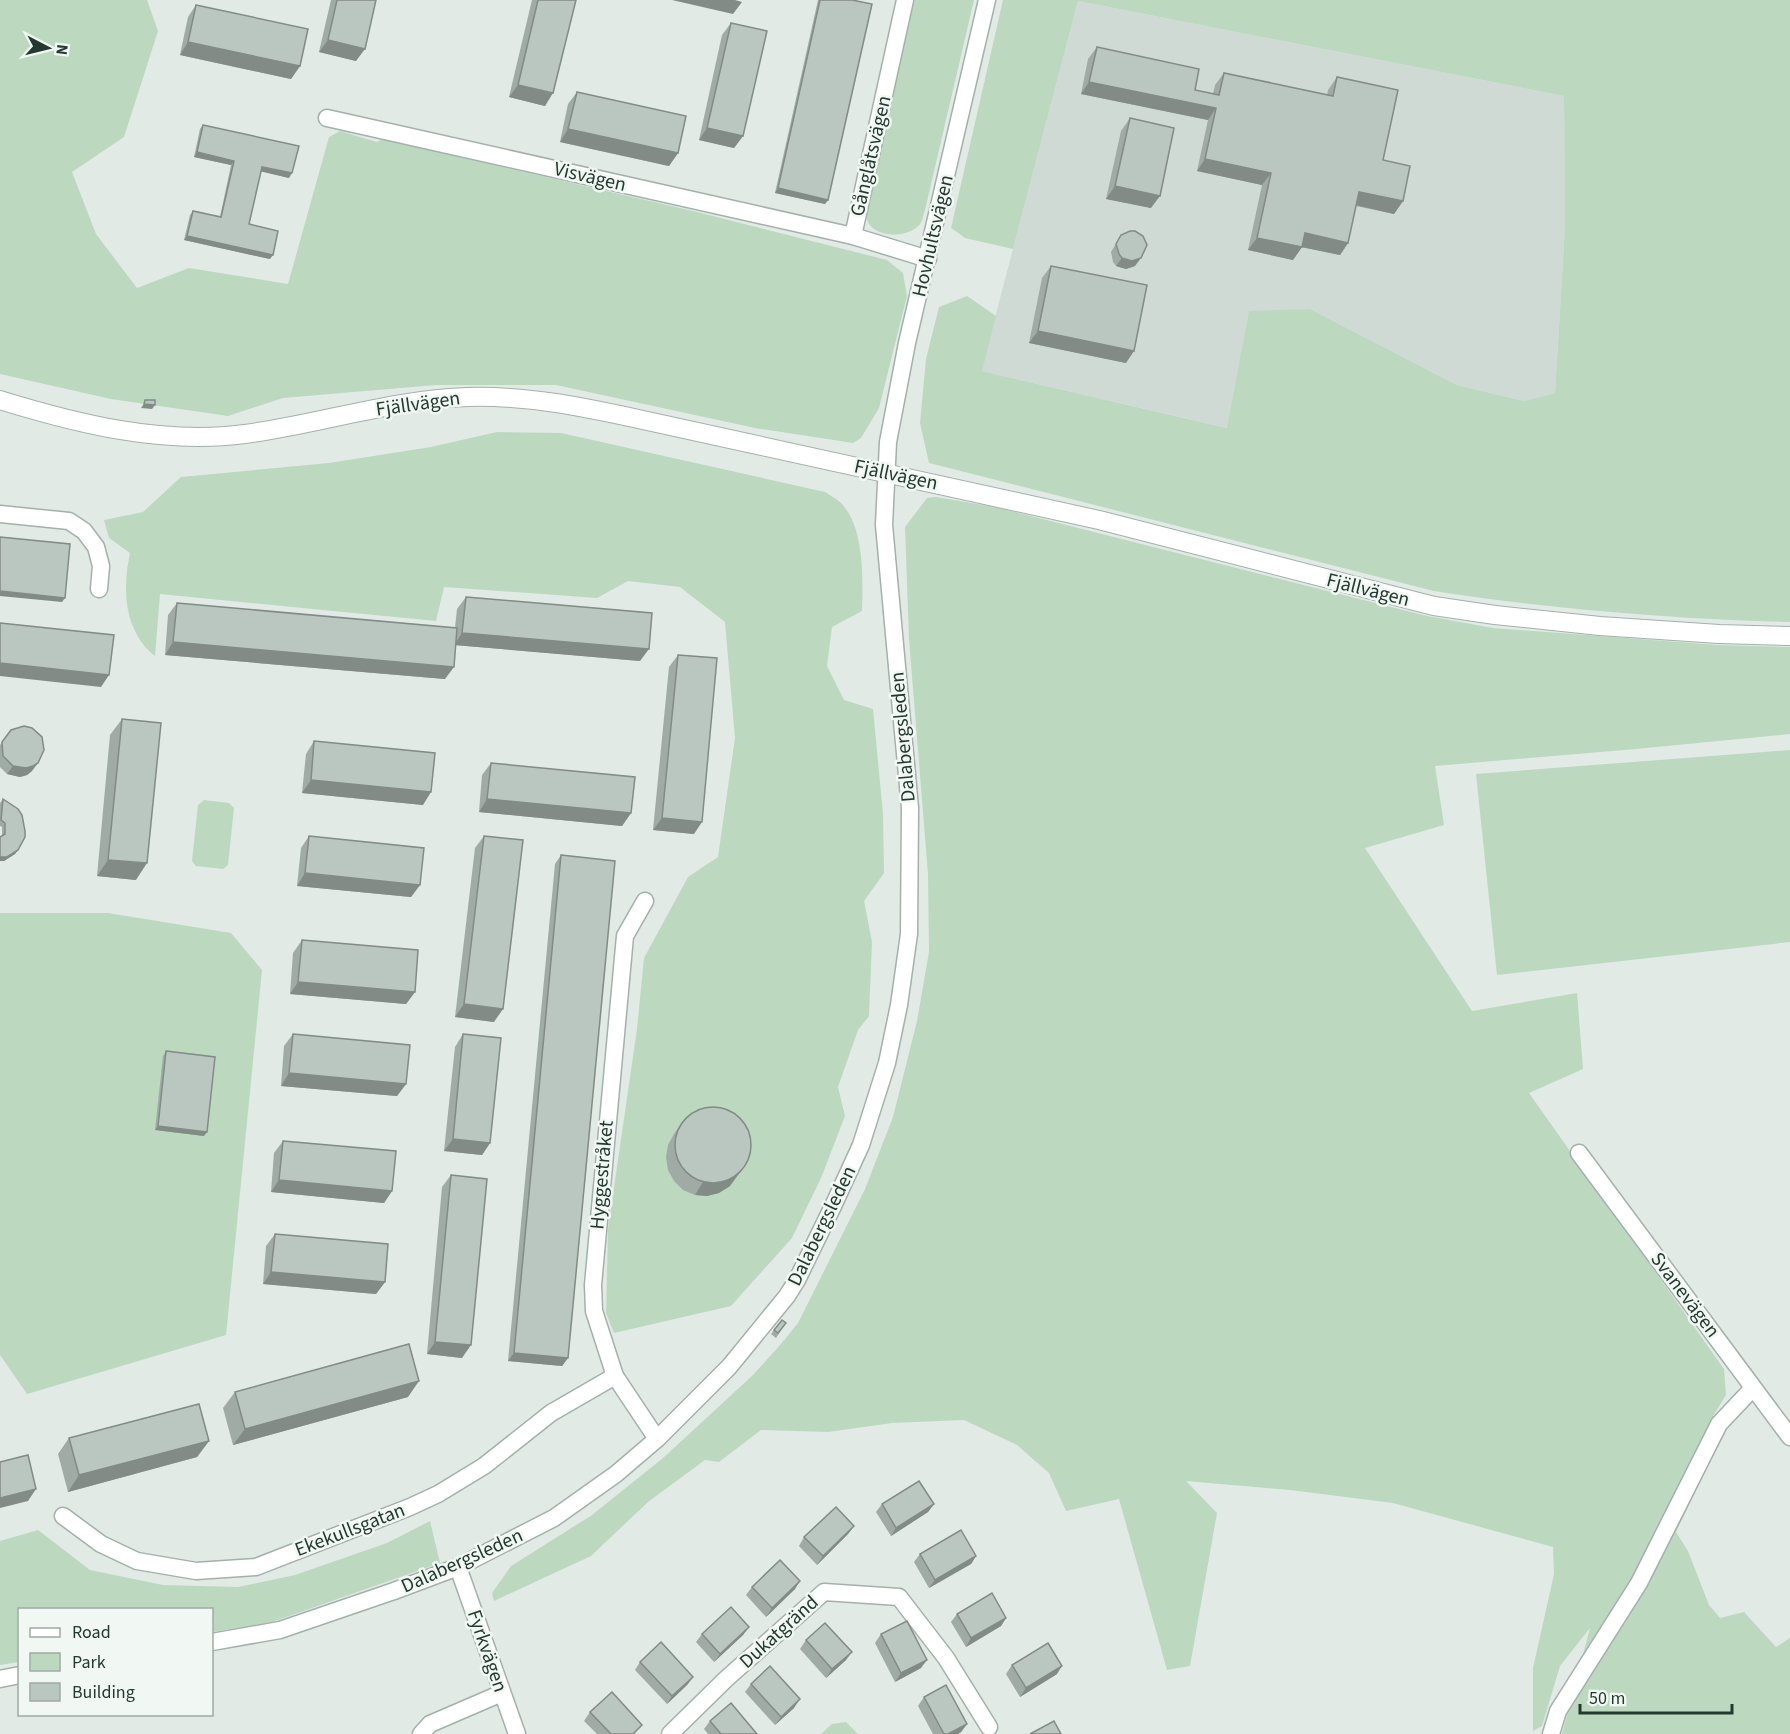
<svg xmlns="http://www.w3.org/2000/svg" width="1790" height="1734" font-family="'Source Sans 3',sans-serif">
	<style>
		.built { fill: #cfdad4 }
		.green { fill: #bcd9c0 }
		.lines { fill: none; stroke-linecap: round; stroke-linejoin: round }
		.minor-casing { stroke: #a4b1ab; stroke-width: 19 }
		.tertiary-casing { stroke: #a4b1ab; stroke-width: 20 }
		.minor { stroke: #fff; stroke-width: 16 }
		.tertiary { stroke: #fff; stroke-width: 18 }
		.wall { fill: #a0aba5 }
		.shaded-wall { fill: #828b86 }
		.building { fill: #bac7c0; stroke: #828b86; stroke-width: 1.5 }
		.labels { text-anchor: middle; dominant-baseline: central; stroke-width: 5; stroke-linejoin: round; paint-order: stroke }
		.street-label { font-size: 20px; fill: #233930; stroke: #f1f7f3 }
	</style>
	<rect width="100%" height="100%" fill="#e1eae5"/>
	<!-- built -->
	<path class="built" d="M1078 1 1564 96 1565 226 1555 393 1524 401 1457 385 1310 309 1249 312 1228 428 981 371Z"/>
	<!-- green -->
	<g class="green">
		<path d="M0 0H147L158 31 124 137 72 172 96 234 137 288 189 268 288 284 329 137 340 131 377 142 382 139 693 211 887 260 903 273 907 296 879 408 861 438 853 443 755 428 556 385H436L283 398 228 416 111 399 0 374Z"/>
		<path d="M914 0H974L925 210C923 216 922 224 917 227 906 237 879 238 869 224 867 221 866 214 865 211Z"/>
		<path d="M1003 0H1790V622C1671 619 1551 609 1434 591L929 463 920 423 926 359 939 307 967 296 996 316 982 371 1227 428 1249 311 1310 309 1457 385 1524 401 1555 393 1565 226 1564 96 1078 1 1013 249 965 238 951 228Z"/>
		<path d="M497 432 561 433 825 492C829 495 836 498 840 502 865 526 863 580 862 611L832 627 827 666 844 700 873 709 883 814 884 873 864 901 872 942 869 1016 858 1030 838 1087 845 1116 821 1178 792 1238 731 1306 614 1333 606 1313 608 1229 637 1029 644 958 688 877 718 857 735 738 725 622 680 587 628 581 597 598 444 587 436 621 160 594 155 656C124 631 122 590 130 553L109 538 104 520 143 512 181 477 329 463 431 447Z"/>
		<path d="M936 497 995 507 1427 616 1493 628 1718 645 1790 647V734L1636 749 1435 766 1444 825 1365 848 1472 1011 1577 993 1583 1069 1529 1093 1724 1369 1726 1395 1713 1416 1730 1421 1676 1532 1688 1551 1709 1605 1720 1618 1744 1612 1776 1647 1790 1638V1734H1562L1590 1628 1560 1666 1542 1726 1533 1731V1668L1554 1574 1553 1547 1393 1503 1290 1490 1186 1481 1217 1513 1190 1666 1167 1670 1119 1499 1066 1511 1049 1473 1017 1445 964 1420 892 1423 828 1432 761 1430 719 1462 705 1460 648 1502 591 1556 494 1601 492 1593 511 1566 592 1515 663 1458 753 1375 781 1344 798 1323 865 1189 893 1117 917 1021 929 952 928 874 909 639 905 527 927 498Z"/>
		<path d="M1790 750V942L1497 975 1476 774Z"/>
		<path d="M204 800 229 803 234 808 228 865 223 869 196 866 192 861 198 805Z"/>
		<path d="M0 913H108L231 933 262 970 226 1335 27 1394 0 1355Z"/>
		<path d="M430 1521 440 1563 272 1622 212 1632V1610H20L19 1662 0 1665V1541L38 1530 90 1570 163 1585 238 1587 295 1575 387 1543Z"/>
		<path d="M846 1722 858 1734H821L832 1724Z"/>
	</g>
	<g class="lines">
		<!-- minor casing -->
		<g class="minor-casing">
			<g id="minor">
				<path d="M905 0 853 236 928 259"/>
				<path d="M327 118 853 236"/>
				<path d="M0 514 69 521 84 531 96 547 101 566 99 589"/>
				<path d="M645 901 625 936 593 1285 594 1311 615 1376 657 1439"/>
				<path d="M1579 1153 1790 1437"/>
				<path d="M63 1516 101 1544 137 1561 196 1571 256 1567 410 1507 438 1494 484 1466 551 1413 615 1376"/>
				<path d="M458 1567 517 1734"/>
				<path d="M212 1642 280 1630 394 1591 458 1567 554 1518 616 1474 657 1439 729 1367 787 1296 797 1280 834 1204 861 1145 887 1063 899 1005 909 934 910 808 884 525 888 442 907 343 987 0"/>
				<path d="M0 1679 20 1675"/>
				<path d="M421 1734 430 1724 502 1693"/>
				<path d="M670 1734 726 1679 824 1592 899 1597 946 1658 989 1727"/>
				<path d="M1551 1734 1558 1711 1639 1583 1719 1424 1753 1388"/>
			</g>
		</g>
		<!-- tertiary casing -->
		<g class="tertiary-casing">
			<path id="tertiary" d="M0 400C78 424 163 445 245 434 320 424 393 399 468 397 531 395 592 409 652 422L1099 520 1434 606 1495 615 1600 626 1719 634 1790 636"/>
		</g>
		<!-- minor -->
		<use href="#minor" class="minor"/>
		<!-- tertiary -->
		<use href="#tertiary" class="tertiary"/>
	</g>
	<!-- wall -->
	<g class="wall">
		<path d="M331 0H376L356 61 319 52Z"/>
		<path d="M532 0H576L545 106 509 97Z"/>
		<path d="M818 0H852L828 200 825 204 775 193Z"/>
		<path d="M196 5 300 66 291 79 180 55 188 17Z"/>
		<path d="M731 23 743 136 734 148 699 140 722 35Z"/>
		<path d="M1097 47 1195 90 1213 94 1215 85 1224 73 1327 95 1328 90 1337 77 1383 160 1403 201 1394 214 1356 206 1348 243 1340 255 1302 247 1293 260 1248 250 1262 185 1197 171 1208 120 1081 94 1088 59Z"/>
		<path d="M577 92 678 153 669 166 560 142 568 104Z"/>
		<path d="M1130 118 1151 208 1106 199 1121 131Z"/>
		<path d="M203 125 289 178 261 171 249 224 270 259 184 240 190 215 193 211 220 217 231 165 194 157 200 129Z"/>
		<path d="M1121 235 1135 266 1126 269 1116 266 1113 262 1111 252Z"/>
		<path d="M1051 266 1126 363 1029 343 1042 278Z"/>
		<path d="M466 597 640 661 455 645 445 679 165 655 168 615 177 603 455 628 457 609Z"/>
		<path d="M678 655 694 834 653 830 669 667Z"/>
		<path d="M122 719 136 880 97 876 110 735Z"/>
		<path d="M11 730 32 771 27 775 20 777 7 774 0 767V745Z"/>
		<path d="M314 741 423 805 302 793 306 754Z"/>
		<path d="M491 763 631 813 622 826 479 812 482 775Z"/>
		<path d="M3 799 18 850 15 854 4 861H0V837L2 836V827L0 826V803Z"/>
		<path d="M309 836 420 885 411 897 297 886 301 848Z"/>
		<path d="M484 836 494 1022 455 1017 475 848Z"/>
		<path d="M561 855 568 1358 562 1366 508 1361 555 864Z"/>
		<path d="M302 940 415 992 406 1004 290 994 293 953Z"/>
		<path d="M293 1034 406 1084 397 1096 281 1086 284 1046Z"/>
		<path d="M463 1034 490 1143 482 1155 444 1151 455 1047Z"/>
		<path d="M166 1051 204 1136 155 1130 163 1056Z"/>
		<path d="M683 1121 730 1186 719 1193 707 1196 695 1195 683 1190 674 1181 668 1170 666 1157 668 1145 674 1134Z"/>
		<path d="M283 1141 392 1191 384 1203 271 1192 274 1153Z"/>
		<path d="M451 1175 462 1358 427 1354 442 1187Z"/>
		<path d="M275 1234 385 1282 376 1294 263 1284 266 1246Z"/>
		<path d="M782 1320 786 1323 776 1338 771 1334Z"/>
		<path d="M235 1392 408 1397 233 1445 223 1408Z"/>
		<path d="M69 1438 209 1441 197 1457 68 1492 58 1454Z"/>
		<path d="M882 1504H934L928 1512 891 1536 876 1512Z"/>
		<path d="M854 1526 848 1534 817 1565 799 1546 804 1537Z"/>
		<path d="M920 1554 976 1556 971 1564 929 1588 914 1562Z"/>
		<path d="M752 1587 795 1589 766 1617 746 1595Z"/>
		<path d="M957 1614 1006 1618 1001 1626 966 1647 951 1622Z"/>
		<path d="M749 1627 743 1635 714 1662 696 1642 702 1634Z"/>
		<path d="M881 1634 921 1668 895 1682 875 1643Z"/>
		<path d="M806 1640 846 1660 826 1678 800 1649Z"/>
		<path d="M640 1662 693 1677 687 1685 667 1704 635 1670Z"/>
		<path d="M1012 1665 1057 1674 1020 1697 1006 1674Z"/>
		<path d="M751 1684 794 1708 775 1725 745 1692Z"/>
		<path d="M924 1697 967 1724 961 1732 958 1734H933L918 1706Z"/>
		<path d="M590 1712 636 1734H597L584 1721Z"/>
		<path d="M710 1721 757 1734H708L704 1729Z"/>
	</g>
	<!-- shaded-wall -->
	<g class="shaded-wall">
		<path d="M672 0H735L742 2 733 14Z"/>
		<path d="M328 40 365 49 356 61 319 52Z"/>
		<path d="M188 42 300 66 291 79 180 55Z"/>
		<path d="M1089 82 1216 108 1208 120 1081 94Z"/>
		<path d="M518 85 553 93 545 106 509 97Z"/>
		<path d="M707 128 743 136 734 148 699 140Z"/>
		<path d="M568 129 678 153 669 166 560 142Z"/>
		<path d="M197 152 234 161 231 165 194 157Z"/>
		<path d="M1205 159 1271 173 1262 185 1197 171Z"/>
		<path d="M262 167 292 173 289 178 259 171Z"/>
		<path d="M1115 186 1160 196 1151 208 1106 199Z"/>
		<path d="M778 188 828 200 825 204 775 193Z"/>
		<path d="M1359 192 1403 201 1394 214 1351 204Z"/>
		<path d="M1305 233 1348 243 1340 255 1296 246Z"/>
		<path d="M187 236 273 255 270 259 184 240Z"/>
		<path d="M1257 238 1302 247 1293 260 1248 250Z"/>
		<path d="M1122 258H1141L1135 266 1126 269 1116 266Z"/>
		<path d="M1038 331 1134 351 1126 363 1029 343Z"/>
		<path d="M144 404 155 405 152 409 141 408Z"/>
		<path d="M0 591 65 598 62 602 0 596Z"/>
		<path d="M462 633 649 649 640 661 454 645Z"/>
		<path d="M173 642 454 667 445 679 165 655Z"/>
		<path d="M0 663 109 675 101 687 0 676Z"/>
		<path d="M38 763 32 771 27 775 20 777 7 774 13 766Z"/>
		<path d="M311 780 431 792 423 805 302 793Z"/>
		<path d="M487 799 631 813 622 826 479 812Z"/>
		<path d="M662 818 702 822 694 834 653 830Z"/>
		<path d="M18 850 15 854 4 861H0V857Z"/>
		<path d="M108 860 147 863 136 880 97 876Z"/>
		<path d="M305 873 420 885 411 897 297 886Z"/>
		<path d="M298 982 415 992 406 1004 290 994Z"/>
		<path d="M464 1004 503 1009 494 1022 455 1017Z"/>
		<path d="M289 1073 406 1084 397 1096 281 1086Z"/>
		<path d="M158 1126 207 1132 204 1136 155 1130Z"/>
		<path d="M453 1139 490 1143 482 1155 444 1151Z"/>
		<path d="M746 1164 730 1186 719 1193 707 1196 695 1195 703 1182Z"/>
		<path d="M279 1180 392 1191 384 1203 271 1192Z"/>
		<path d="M271 1272 385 1282 376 1294 263 1284Z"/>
		<path d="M435 1342 471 1345 462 1358 427 1354Z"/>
		<path d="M514 1353 568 1358 562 1366 508 1361Z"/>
		<path d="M419 1381 408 1397 233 1445 245 1429Z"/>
		<path d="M209 1441 197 1457 68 1492 79 1475Z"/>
		<path d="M36 1489 28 1501 0 1508V1498Z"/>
		<path d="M934 1504 928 1512 891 1536 896 1528Z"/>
		<path d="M854 1526 848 1534 817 1565 823 1556Z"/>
		<path d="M976 1556 971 1564 929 1588 935 1580Z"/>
		<path d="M800 1581 795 1589 766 1617 772 1608Z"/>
		<path d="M1006 1618 1001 1626 966 1647 971 1638Z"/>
		<path d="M749 1627 743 1635 714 1662 720 1654Z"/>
		<path d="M852 1652 846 1660 826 1678 832 1669Z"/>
		<path d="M927 1660 921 1668 895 1682 901 1673Z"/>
		<path d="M1062 1666 1057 1674 1020 1697 1026 1688Z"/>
		<path d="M693 1677 687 1685 667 1704 672 1696Z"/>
		<path d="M800 1699 794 1708 775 1725 781 1717Z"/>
		<path d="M967 1724 961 1732 958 1734H948Z"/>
	</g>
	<!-- building -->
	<g class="building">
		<path d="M337 0H376L365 49 328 40Z"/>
		<path d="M538 0H576L553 93 518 85Z"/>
		<path d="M820 0H852L872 4 828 200 778 188Z"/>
		<path d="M196 5 308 29 300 66 188 42Z"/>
		<path d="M731 23 767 31 743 136 707 128Z"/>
		<path d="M1097 47 1199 69 1195 90 1219 95 1224 73 1333 96 1337 77 1398 90 1383 160 1410 166 1403 201 1359 192 1348 243 1305 233 1302 247 1257 238 1271 173 1205 159 1216 108 1089 82Z"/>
		<path d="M577 92 686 116 678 153 568 129Z"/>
		<path d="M1130 118 1174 128 1160 196 1115 186Z"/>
		<path d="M203 125 299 146 292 173 262 167 249 224 278 231 273 255 187 236 193 211 221 217 234 161 197 152Z"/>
		<path d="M1130 231H1135L1143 236 1147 245 1141 258 1132 261 1122 258 1119 254 1116 244 1121 235Z"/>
		<path d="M1051 266 1147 285 1134 351 1038 331Z"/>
		<path d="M145 400H155V405L144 404Z"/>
		<path d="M0 537 70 544 65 598 0 591Z"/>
		<path d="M466 597 652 613 649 649 462 633Z"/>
		<path d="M177 603 457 628 454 667 173 642Z"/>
		<path d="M0 623 114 635 109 675 0 663Z"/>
		<path d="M678 655 717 658 702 822 662 818Z"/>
		<path d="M122 719 161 723 147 863 108 860Z"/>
		<path d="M24 726 32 728 42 737 44 750 38 763 33 766 26 768 13 766 3 756 2 742 11 730Z"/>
		<path d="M314 741 435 753 431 792 311 780Z"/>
		<path d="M491 763 635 777 631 813 487 799Z"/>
		<path d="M3 799 18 809 22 815 25 831V837L18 850 7 857H0V837L5 834V823L1 820Z"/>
		<path d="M309 836 424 848 420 885 305 873Z"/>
		<path d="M484 836 523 840 503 1009 464 1004Z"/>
		<path d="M561 855 615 861 568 1358 514 1353Z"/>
		<path d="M302 940 418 950 415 992 298 982Z"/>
		<path d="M293 1034 410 1045 406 1084 289 1073Z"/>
		<path d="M463 1034 501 1038 490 1143 453 1139Z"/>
		<path d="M166 1051 215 1057 207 1132 158 1126Z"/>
		<circle cx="713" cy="1145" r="38"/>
		<path d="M283 1141 396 1151 392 1191 279 1180Z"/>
		<path d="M451 1175 487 1179 471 1345 435 1342Z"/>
		<path d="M275 1234 388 1244 385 1282 271 1272Z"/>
		<path d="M782 1320 786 1323 778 1333 774 1330Z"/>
		<path d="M409 1344 419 1381 245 1429 235 1392Z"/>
		<path d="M199 1404 209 1441 79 1475 69 1438Z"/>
		<path d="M28 1455 36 1489 0 1498V1462Z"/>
		<path d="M919 1481 934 1504 896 1528 882 1504Z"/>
		<path d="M836 1507 854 1526 823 1556 804 1537Z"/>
		<path d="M961 1530 976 1556 935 1580 920 1554Z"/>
		<path d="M780 1560 800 1581 772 1608 752 1587Z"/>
		<path d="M992 1593 1006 1618 971 1638 957 1614Z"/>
		<path d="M731 1607 749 1627 720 1654 702 1634Z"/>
		<path d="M907 1621 927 1660 901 1673 881 1634Z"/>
		<path d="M825 1623 852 1652 832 1669 806 1640Z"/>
		<path d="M661 1642 693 1677 672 1696 640 1662Z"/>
		<path d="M1048 1643 1062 1666 1026 1688 1012 1665Z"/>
		<path d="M770 1666 800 1699 781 1717 751 1684Z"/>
		<path d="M946 1685 967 1724 948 1734H944L924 1697Z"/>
		<path d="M612 1692 642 1725 633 1734H611L590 1712Z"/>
		<path d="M731 1703 757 1734H721L710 1721Z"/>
		<path d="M1054 1721 1061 1734H1030Z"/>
	</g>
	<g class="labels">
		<!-- street labels -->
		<g class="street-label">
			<text transform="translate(871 156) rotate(-77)">Gånglåtsvägen</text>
			<text transform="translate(590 177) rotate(13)">Visvägen</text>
			<text transform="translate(933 236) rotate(-77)">Hovhultsvägen</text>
			<text transform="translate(418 404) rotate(-8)">Fjällvägen</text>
			<text transform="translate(896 475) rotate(12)">Fjällvägen</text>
			<text transform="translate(1368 590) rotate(14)">Fjällvägen</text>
			<text transform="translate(903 737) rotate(-95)">Dalabergsleden</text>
			<text transform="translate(602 1175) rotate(-85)">Hyggestråket</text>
			<text transform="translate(822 1226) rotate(-64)">Dalabergsleden</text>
			<text transform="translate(1685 1295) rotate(53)">Svanevägen</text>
			<text transform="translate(350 1530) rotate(-21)">Ekekullsgatan</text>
			<text transform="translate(462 1561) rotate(-24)">Dalabergsleden</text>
			<text transform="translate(779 1632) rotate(-42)">Dukatgränd</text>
			<text transform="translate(487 1651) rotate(71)">Fyrkvägen</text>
		</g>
	</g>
	<!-- legend -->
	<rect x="18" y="1608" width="195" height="108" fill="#f1f7f3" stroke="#9faba5" stroke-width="1.5"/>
	<rect x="30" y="1628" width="30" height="9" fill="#ffffff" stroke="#9faba5" stroke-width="1.5"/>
	<text x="72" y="1638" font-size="18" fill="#233930">Road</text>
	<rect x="30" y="1653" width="30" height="18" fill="#bcd9c0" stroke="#9faba5" stroke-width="1.5"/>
	<text x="72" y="1668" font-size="18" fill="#233930">Park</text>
	<rect x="30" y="1683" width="30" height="18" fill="#bac7c0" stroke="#9faba5" stroke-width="1.5"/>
	<text x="72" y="1698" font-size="18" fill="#233930">Building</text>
	<!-- north arrow -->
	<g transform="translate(48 48) rotate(97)" stroke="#f1f7f3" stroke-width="4.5" paint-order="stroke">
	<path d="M0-4.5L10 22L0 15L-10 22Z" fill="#233930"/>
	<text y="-9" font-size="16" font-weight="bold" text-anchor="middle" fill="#233930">N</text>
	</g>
	<!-- scale -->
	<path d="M1580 1704v9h152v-9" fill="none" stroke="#233930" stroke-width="3"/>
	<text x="1589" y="1704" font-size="18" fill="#233930" stroke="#f1f7f3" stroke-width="4.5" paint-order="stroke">50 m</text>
</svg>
